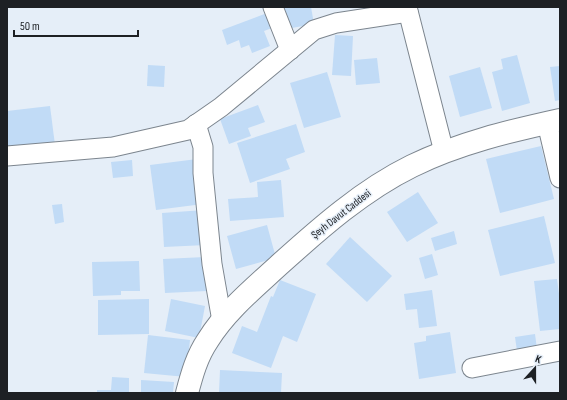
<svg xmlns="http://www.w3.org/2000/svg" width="567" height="400" font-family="'Sofia Sans Condensed',sans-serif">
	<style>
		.building { fill: #c1dbf6 }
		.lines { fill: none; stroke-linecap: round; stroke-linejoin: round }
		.minor-casing { stroke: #7c858e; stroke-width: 21 }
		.tertiary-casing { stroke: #7c858e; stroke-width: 24 }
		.minor { stroke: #fff; stroke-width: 19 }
		.tertiary { stroke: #fff; stroke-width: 22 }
		.labels { text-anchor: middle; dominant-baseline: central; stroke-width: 3; stroke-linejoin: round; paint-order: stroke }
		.street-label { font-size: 11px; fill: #1d2024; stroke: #e5eef8 }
	</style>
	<rect width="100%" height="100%" fill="#e5eef8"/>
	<!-- building -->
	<g class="building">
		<path d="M278 7H311L314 24 286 29Z"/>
		<path d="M267 13 272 28 264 31 270 46 252 53 249 45 241 48 239 40 227 45 222 30Z"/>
		<path d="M335 35 353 36 351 76 332 75Z"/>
		<path d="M517 55 530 103 502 111 492 72 503 69 501 59Z"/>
		<path d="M377 58 380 83 356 85 354 60Z"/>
		<path d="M148 65 165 66 164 87 147 86Z"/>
		<path d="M560 66V100L555 101 550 67Z"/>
		<path d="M480 67 492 108 460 117 449 76Z"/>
		<path d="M327 72 341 117 304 128 290 83Z"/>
		<path d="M258 105 265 122 248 128 251 136 229 144 220 119Z"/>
		<path d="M50 106 55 145 7 150V111Z"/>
		<path d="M296 124 305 152 286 159 290 169 250 183 237 143Z"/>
		<path d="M541 146 554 199 500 213 486 159Z"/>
		<path d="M197 159 203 204 156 210 150 165Z"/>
		<path d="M132 160 133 176 113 178 111 162Z"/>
		<path d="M281 180 284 217 230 221 228 199 258 197 257 182Z"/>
		<path d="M418 192 438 223 407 242 387 212Z"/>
		<path d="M62 204 64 222 55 224 52 205Z"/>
		<path d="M204 210 206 245 164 247 162 213Z"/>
		<path d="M544 216 555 263 500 276 488 230Z"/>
		<path d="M267 225 276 258 236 269 227 236Z"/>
		<path d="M454 231 457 244 435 251 431 238Z"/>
		<path d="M350 237 392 276 367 302 326 264Z"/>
		<path d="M432 254 438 275 425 279 419 258Z"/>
		<path d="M205 257 207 291 165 293 163 259Z"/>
		<path d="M139 261 140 291H121V295L93 296 92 262Z"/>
		<path d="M557 279 560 301V329L540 331 534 281Z"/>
		<path d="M280 280 316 294 297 342 283 336 271 368 232 353 242 326 257 332 271 296 273 297Z"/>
		<path d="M432 290 437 326 419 328 417 309 406 310 404 294Z"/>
		<path d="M149 299V334L98 335V300Z"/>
		<path d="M171 299 205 306 199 338 165 331Z"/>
		<path d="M450 332 456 373 419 379 414 343 426 341V336Z"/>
		<path d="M535 334 537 349 517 351 515 337Z"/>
		<path d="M148 335 190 340 186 377 144 373Z"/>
		<path d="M220 370 282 373 281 393H219Z"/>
		<path d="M112 377 129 378V393H97V390H111Z"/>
		<path d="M141 380 174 382 173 393H141Z"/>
	</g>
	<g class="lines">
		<!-- minor casing -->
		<g class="minor-casing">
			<g id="minor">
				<path d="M273 7 290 50"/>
				<path d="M407 7 444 152"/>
				<path d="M547 123 560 178"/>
				<path d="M196 124 203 147V173L212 264 222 321"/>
				<path d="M7 156 113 147 188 130 221 107 314 30 336 23 408 12"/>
				<path d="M472 368 560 351"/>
			</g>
		</g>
		<!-- tertiary casing -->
		<g class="tertiary-casing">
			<path id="tertiary" d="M187 393C192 374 197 356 208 340 226 311 254 288 279 265 320 228 363 190 412 166 459 143 510 131 560 120"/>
		</g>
		<!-- minor -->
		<use href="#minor" class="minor"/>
		<!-- tertiary -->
		<use href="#tertiary" class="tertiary"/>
	</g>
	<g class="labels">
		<!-- street labels -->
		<g class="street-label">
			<text transform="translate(341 214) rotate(-38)">Şeyh Davut Caddesi</text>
		</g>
	</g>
	<!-- border -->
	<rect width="567" height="400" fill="none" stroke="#1d2024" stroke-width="16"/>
	<!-- north arrow -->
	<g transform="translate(535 368) rotate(21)" stroke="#e5eef8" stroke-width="3" paint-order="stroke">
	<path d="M0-3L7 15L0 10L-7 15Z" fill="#1d2024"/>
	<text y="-6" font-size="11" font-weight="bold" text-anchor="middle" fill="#1d2024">K</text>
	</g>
	<!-- scale -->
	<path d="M14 30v6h124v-6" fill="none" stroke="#1d2024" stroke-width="2"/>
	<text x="20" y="30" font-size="12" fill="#1d2024" stroke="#e5eef8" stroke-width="3" paint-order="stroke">50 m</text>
</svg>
